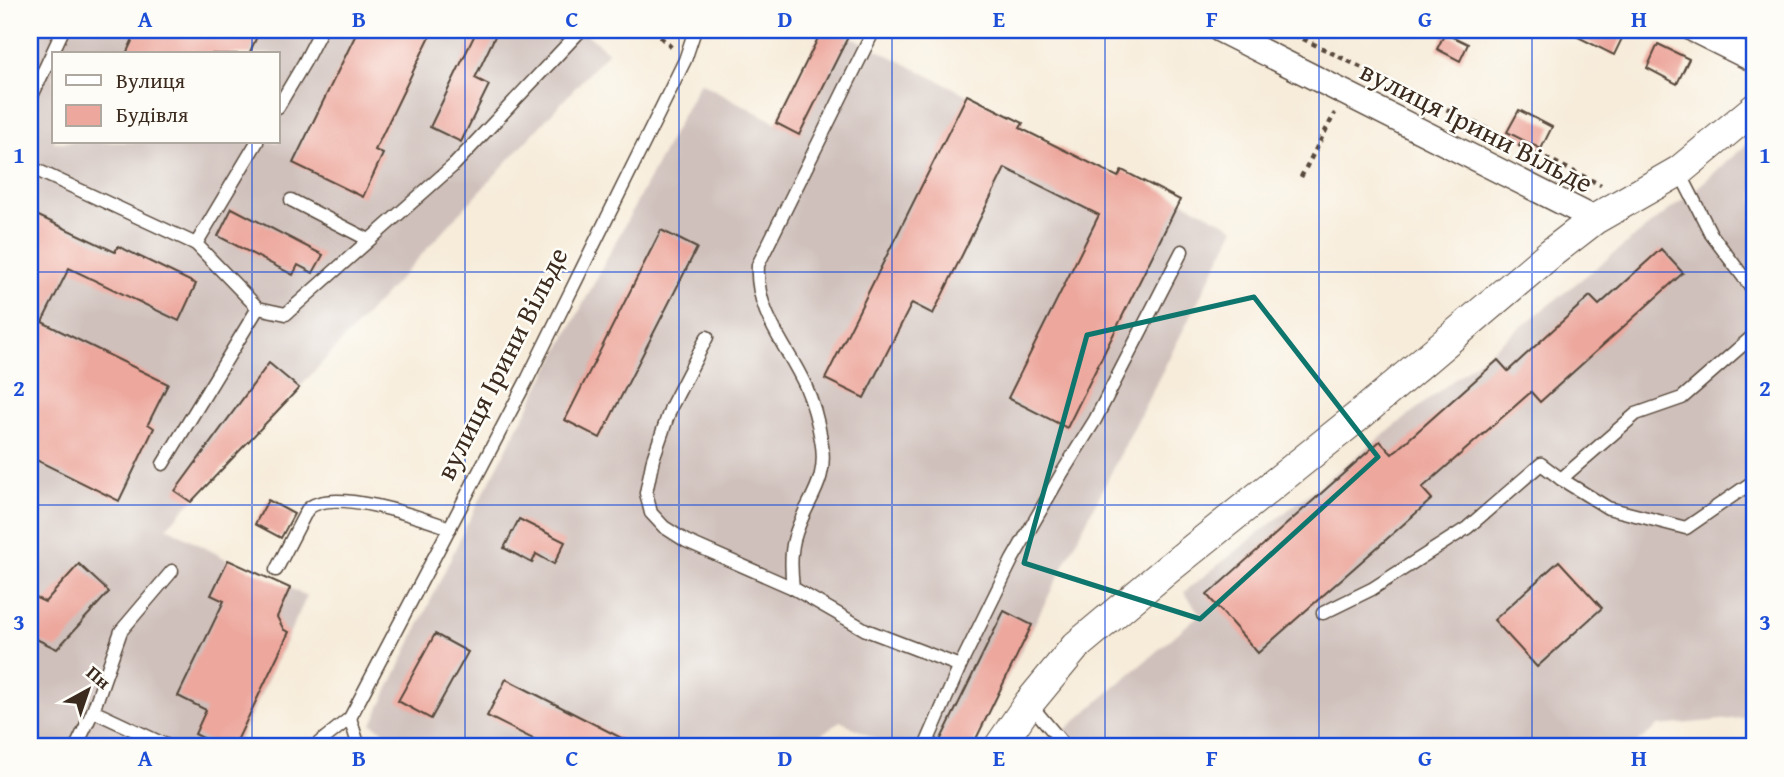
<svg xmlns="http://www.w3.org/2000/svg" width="1784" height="777" font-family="'Gentium Book Plus',serif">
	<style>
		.industrial { fill: #cfc0bb; fill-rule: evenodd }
		.building { fill: #eda79d }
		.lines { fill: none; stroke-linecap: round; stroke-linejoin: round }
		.service-casing { stroke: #57473a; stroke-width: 15 }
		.minor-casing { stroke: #57473a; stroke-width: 27 }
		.tertiary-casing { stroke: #57473a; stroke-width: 32 }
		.path { stroke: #57473a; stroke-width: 4.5; stroke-dasharray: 5 5; stroke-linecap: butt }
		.service { stroke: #fff; stroke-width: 12 }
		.minor { stroke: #fff; stroke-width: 24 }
		.tertiary { stroke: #fff; stroke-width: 30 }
		.marked { fill: none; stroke: #0f766e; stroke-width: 5; stroke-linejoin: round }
		.grid { fill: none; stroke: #1d4ed8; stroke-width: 2; stroke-opacity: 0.55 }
		.labels { text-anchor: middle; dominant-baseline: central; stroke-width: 5; stroke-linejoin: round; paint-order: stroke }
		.street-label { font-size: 28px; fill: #3b2a1e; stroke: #fdfcf7 }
		.neatline { fill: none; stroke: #1d4ed8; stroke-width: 2.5 }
		.grid-label { font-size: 23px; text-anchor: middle; font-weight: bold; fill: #1d4ed8 }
	</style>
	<rect width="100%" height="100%" fill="#fdfcf7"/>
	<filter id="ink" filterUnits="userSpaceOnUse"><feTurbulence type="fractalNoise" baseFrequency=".0143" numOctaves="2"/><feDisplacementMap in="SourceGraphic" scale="14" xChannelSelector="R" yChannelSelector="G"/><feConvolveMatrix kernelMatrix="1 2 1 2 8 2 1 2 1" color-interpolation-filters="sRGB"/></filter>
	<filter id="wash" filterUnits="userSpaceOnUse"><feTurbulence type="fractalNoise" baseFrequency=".00686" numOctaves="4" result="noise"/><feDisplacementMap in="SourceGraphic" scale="28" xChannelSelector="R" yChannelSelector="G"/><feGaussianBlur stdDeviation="1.57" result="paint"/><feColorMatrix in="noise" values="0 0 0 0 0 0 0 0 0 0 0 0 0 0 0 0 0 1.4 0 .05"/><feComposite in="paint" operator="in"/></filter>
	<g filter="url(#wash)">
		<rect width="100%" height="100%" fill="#f7ecda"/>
		<!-- industrial -->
		<g class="industrial">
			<path d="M30 30H582L608 52 299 388 167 527 228 560 307 596 236 747H30ZM54 54H278V142H54Z"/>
			<path d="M822 30H838L1023 123 1021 129 1118 177 1122 170 1235 228 972 747H892L840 721 804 747H409L372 724 465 528 700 82 776 123Z"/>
			<path d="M1754 138V717L1658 726 1632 747H1045L1200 614 1184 592 1691 193Z"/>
		</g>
		<g id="blocks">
			<!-- building -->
			<g class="building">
				<path d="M137 30H260L249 54H126Z"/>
				<path d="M358 30H433L375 150 383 154 363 197 293 163Z"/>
				<path d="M477 30H498L475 78 489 85 461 142 430 127Z"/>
				<path d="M822 30H838L849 35 799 135 776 123Z"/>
				<path d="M1564 30H1626L1614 55Z"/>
				<path d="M1445 33 1468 44 1460 61 1437 49Z"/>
				<path d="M1658 44 1689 59 1677 84 1647 68Z"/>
				<path d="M967 95 1023 123 1020 128 1118 177 1122 170 1180 200 1067 428 1008 398 1099 215 1005 168 933 314 912 303 864 398 825 379Z"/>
				<path d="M1519 110 1552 127 1541 149 1507 132Z"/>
				<path d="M232 208 323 255 313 273 298 265 293 275 218 236Z"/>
				<path d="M30 212 115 252 118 246 196 284 179 321 69 268 42 322 168 384 148 424 154 428 119 501 30 457Z"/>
				<path d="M661 230 697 248 600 438 565 420Z"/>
				<path d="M1661 249 1683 273 1540 402 1531 392 1422 488 1432 499 1258 653 1207 595 1380 441 1392 454 1498 360 1508 371 1590 296 1599 305Z"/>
				<path d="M269 363 299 388 191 502 175 491Z"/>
				<path d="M268 500 294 514 281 538 255 524Z"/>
				<path d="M519 519 565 542 554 564 536 554 532 563 504 548Z"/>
				<path d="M228 560 290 588 277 617 284 630 289 632 234 747H221L195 734 206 710 178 696 224 601 211 595Z"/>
				<path d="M1559 561 1602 608 1537 667 1494 620Z"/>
				<path d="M79 564 109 592 57 649 30 636V595L45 602Z"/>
				<path d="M1004 611 1032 625 972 747H937Z"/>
				<path d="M435 634 468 652 431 719 398 701Z"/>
				<path d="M506 679 639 747H549L487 716Z"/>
			</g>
		</g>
	</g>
	<g filter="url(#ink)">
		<use href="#blocks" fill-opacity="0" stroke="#57473a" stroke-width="2"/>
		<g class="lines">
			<!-- service casing -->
			<g class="service-casing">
				<g id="service">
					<path d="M30 100 63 30"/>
					<path d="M278 107 304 63 321 30"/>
					<path d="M257 142 196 244 258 308 286 314 454 165 581 30"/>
					<path d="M30 167 196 244"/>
					<path d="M1679 171 1711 234 1754 291"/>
					<path d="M291 200 369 240"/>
					<path d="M707 337 671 407 653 459 646 493 651 513 664 527 686 541 793 588 866 630 960 666"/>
					<path d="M163 464 258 308"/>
					<path d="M1561 479 1608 508 1686 528 1754 481"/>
					<path d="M276 570 307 510C329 485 422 518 450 528"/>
					<path d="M793 588C791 571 790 556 794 540 804 500 830 486 821 439 818 422 813 403 806 387 787 345 755 313 758 265L874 30"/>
					<path d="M1323 613 1372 589 1467 528 1541 464 1561 479 1636 414 1682 398 1754 335"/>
					<path d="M1029 703 1066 747"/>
					<path d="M93 711 170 747"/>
					<path d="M350 718 359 747"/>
					<path d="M76 747 93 711 121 631 172 571"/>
					<path d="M314 747 350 718 528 378 685 60 695 30"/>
					<path d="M925 747 960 666 1012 560 1062 473 1095 420 1182 251"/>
				</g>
			</g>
			<!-- minor casing -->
			<g class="minor-casing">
				<g id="minor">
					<path d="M1220 30 1595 219"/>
					<path d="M1694 30 1754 60"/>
				</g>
			</g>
			<!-- tertiary casing -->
			<g class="tertiary-casing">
				<path id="tertiary" d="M999 747 1029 703 1076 646 1168 569 1361 414 1551 253 1595 219 1679 171 1754 109"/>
			</g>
			<!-- path -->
			<g class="path">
				<path d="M653 30 672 48"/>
				<path d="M1285 30 1601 185"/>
				<path d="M1301 177 1335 113"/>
			</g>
			<!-- service -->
			<use href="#service" class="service"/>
			<!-- minor -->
			<use href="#minor" class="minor"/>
			<!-- tertiary -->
			<use href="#tertiary" class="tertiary"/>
		</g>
	</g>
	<!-- marked area -->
	<path class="marked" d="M1254 297 1378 457 1200 619 1024 563 1087 335Z"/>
	<!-- grid -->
	<path class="grid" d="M252 30V54M465 30V747M679 30V747M892 30V747M1105 30V747M1319 30V747M1532 30V747M252 142V747M30 272H1754M30 505H1754"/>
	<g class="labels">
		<!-- street labels -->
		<g class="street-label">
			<text transform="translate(1477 126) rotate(27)">вулиця Ірини Вільде</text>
			<text transform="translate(501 363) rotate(-63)">вулиця Ірини Вільде</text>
		</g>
	</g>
	<!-- margin -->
	<rect width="1784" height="777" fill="none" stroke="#fdfcf7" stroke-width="77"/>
	<!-- legend -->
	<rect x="52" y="52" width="228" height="91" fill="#fdfcf7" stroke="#afa8a0" stroke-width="2"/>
	<rect x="66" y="75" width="35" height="10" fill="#ffffff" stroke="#afa8a0" stroke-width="2"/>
	<text x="116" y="88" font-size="21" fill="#3b2a1e">Вулиця</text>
	<rect x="66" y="105" width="35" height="21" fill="#eda79d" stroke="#afa8a0" stroke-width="2"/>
	<text x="116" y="122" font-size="21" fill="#3b2a1e">Будівля</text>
	<!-- north arrow -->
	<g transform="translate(88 690) rotate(40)" stroke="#fdfcf7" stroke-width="5" paint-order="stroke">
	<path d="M0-5L12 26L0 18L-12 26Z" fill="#3b2a1e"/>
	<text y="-10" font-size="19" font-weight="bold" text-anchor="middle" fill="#3b2a1e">Пн</text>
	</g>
	<rect x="38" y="38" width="1708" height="700" class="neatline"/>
	<g class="grid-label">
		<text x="145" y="27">A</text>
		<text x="359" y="27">B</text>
		<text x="572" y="27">C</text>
		<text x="785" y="27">D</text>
		<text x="999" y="27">E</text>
		<text x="1212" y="27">F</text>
		<text x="1425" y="27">G</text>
		<text x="1639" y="27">H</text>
		<text x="19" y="163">1</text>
		<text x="1765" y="163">1</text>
		<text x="19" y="396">2</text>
		<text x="1765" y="396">2</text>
		<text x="19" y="630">3</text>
		<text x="1765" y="630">3</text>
		<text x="145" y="766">A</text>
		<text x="359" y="766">B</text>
		<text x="572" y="766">C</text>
		<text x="785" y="766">D</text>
		<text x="999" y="766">E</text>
		<text x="1212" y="766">F</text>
		<text x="1425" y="766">G</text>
		<text x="1639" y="766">H</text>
	</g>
</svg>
